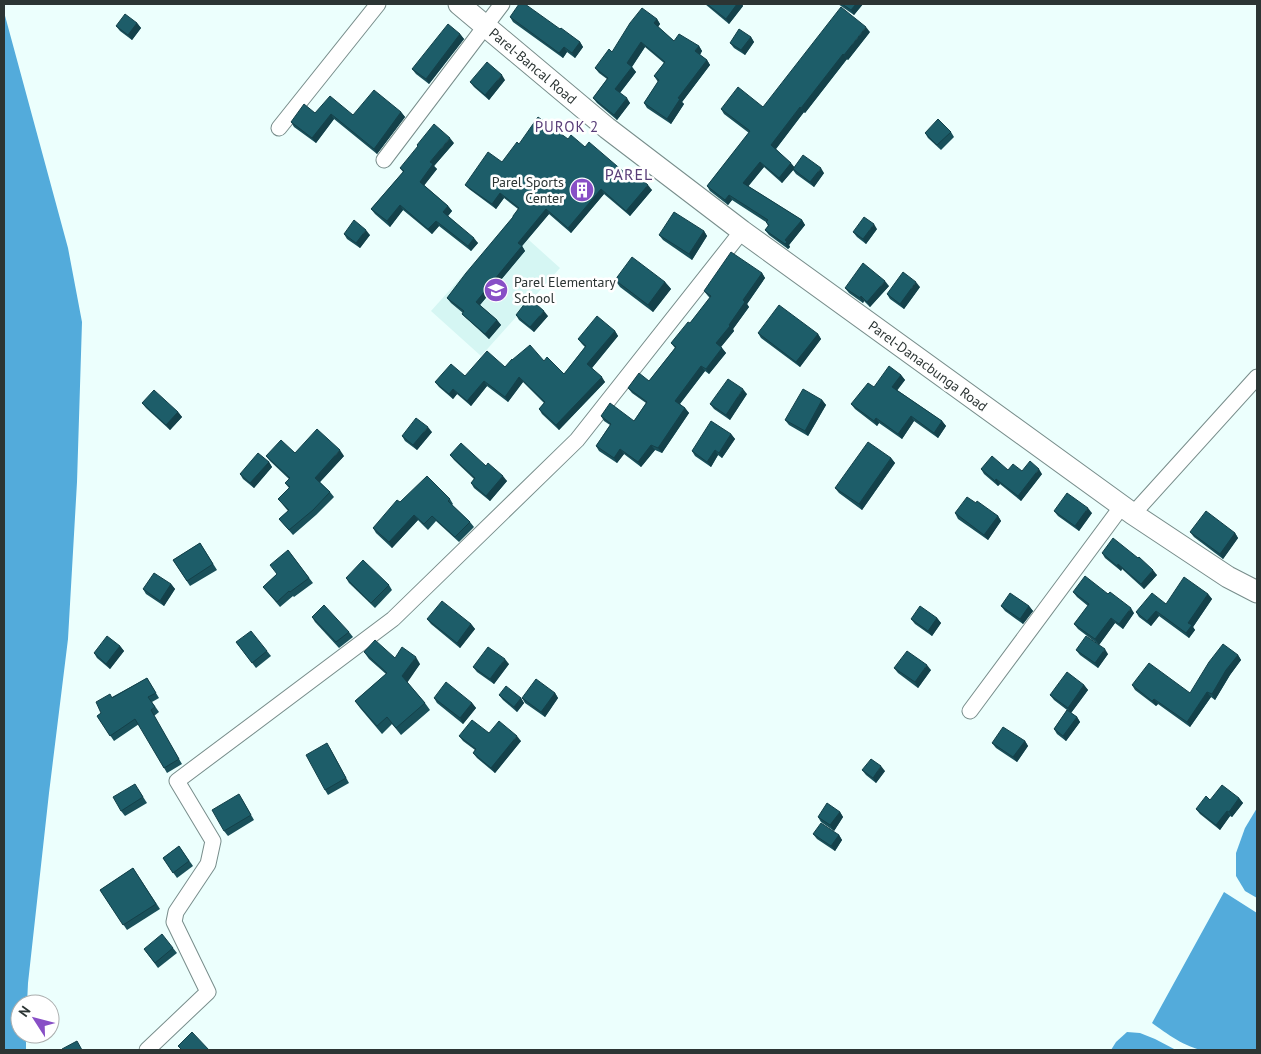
<svg xmlns="http://www.w3.org/2000/svg" width="1261" height="1054" font-family="'PT Sans',sans-serif">
	<style>
		.built { fill: #d5f6f3 }
		.water { fill: #53abdb }
		.lines { fill: none; stroke-linecap: round; stroke-linejoin: round }
		.street-casing { stroke: #788d8b; stroke-width: 17 }
		.secondary-casing { stroke: #788d8b; stroke-width: 23 }
		.street { stroke: #fff; stroke-width: 15 }
		.secondary { stroke: #fff; stroke-width: 21 }
		.wall { fill: #19505a }
		.shaded-wall { fill: #14414a }
		.building { fill: #1d5d69; stroke: #14414a }
		.labels { text-anchor: middle; dominant-baseline: central; stroke-width: 5; stroke-linejoin: round; paint-order: stroke }
		.street-label { font-size: 14px; fill: #2c3534; stroke: #fff }
		.poi-label { font-size: 14px; fill: #2c3534; stroke: #fff; text-anchor: end }
		.neighbourhood-label { font-size: 15px; letter-spacing: 1px; fill: #573c77; stroke: #fff }
		.quarter-label { font-size: 16px; letter-spacing: 1px; fill: #573c77; stroke: #fff }
	</style>
	<rect width="100%" height="100%" fill="#ecfffd"/>
	<!-- built -->
	<path class="built" d="M510 223 560 268 481 356 431 311Z"/>
	<!-- water -->
	<g class="water">
		<path d="M4 12 68 248 82 322 77 482 68 639 49 793 28 983 27 1004H20V1034H26V1050H4Z"/>
		<path d="M1257 808V898L1245 891 1236 876V853L1245 828Z"/>
		<path d="M1224 892 1257 913V1050C1240 1050 1220 1052 1203 1050 1186 1048 1166 1033 1152 1023Z"/>
		<path d="M1127 1032 1140 1033 1155 1039 1176 1050H1111L1116 1042Z"/>
	</g>
	<g class="lines">
		<!-- street casing -->
		<g class="street-casing">
			<g id="street">
				<path d="M279 128 378 4"/>
				<path d="M384 160 502 4"/>
				<path d="M1133 514 1257 377"/>
				<path d="M970 711 1122 506"/>
				<path d="M147 1050 208 992 174 922 176 912 208 864 213 841 177 781 393 619 577 440 742 231"/>
			</g>
		</g>
		<!-- secondary casing -->
		<g class="secondary-casing">
			<path id="secondary" d="M459 4 607 128 742 231 1133 514 1228 577 1257 592"/>
		</g>
		<!-- street -->
		<use href="#street" class="street"/>
		<!-- secondary -->
		<use href="#secondary" class="secondary"/>
	</g>
	<!-- wall -->
	<g class="wall">
		<path d="M705 4H742L743 6 729 24Z"/>
		<path d="M838 4H863L854 15Z"/>
		<path d="M510 17 560 29 580 42 583 47 575 58 567 52 563 58 513 22Z"/>
		<path d="M657 19 660 24 658 27 674 41 699 46 702 51 700 55 707 60 710 65 682 102 684 104 671 124 647 108 644 103 658 82 654 76 664 63 645 47 632 67 636 72 620 93 630 103 617 120 597 103 593 98 607 79 599 73 595 68 612 52Z"/>
		<path d="M137 23 141 28 132 40 120 31 116 26Z"/>
		<path d="M870 32 848 60 847 59 805 113 804 112 776 149 794 167 824 173 814 187 796 174 793 170 782 183 764 167 748 186 802 220 805 225 789 245 790 247 788 249 769 235 765 230 768 226 766 222 732 200 728 205 710 191 707 186 749 133 724 114 721 109 763 107Z"/>
		<path d="M460 34 464 39 429 84 416 74 412 69Z"/>
		<path d="M751 37 754 42 745 55 734 48 730 43Z"/>
		<path d="M505 80 489 100 474 87 470 82Z"/>
		<path d="M401 112 405 117 377 154 334 119 316 143 294 127 291 122 315 113 353 115Z"/>
		<path d="M951 132 954 137 941 150 928 138 925 133Z"/>
		<path d="M568 139 585 147 631 178 652 190 630 216 604 194 571 233 549 214 522 246 525 251 480 305 497 320 501 325 489 339 466 318 462 314 463 313 451 303 447 298 513 217 518 209 504 198 496 209 469 189 465 185 502 162 519 144Z"/>
		<path d="M454 143 434 166 437 169 424 185 448 206 452 211 448 216 478 243 471 251 439 226 432 234 403 210 390 227 375 214 371 209 403 172 400 168Z"/>
		<path d="M877 229 866 244 857 237 853 232Z"/>
		<path d="M704 231 707 236 692 260 663 240 659 235Z"/>
		<path d="M344 234 370 235 360 248 347 239Z"/>
		<path d="M762 273 765 278 747 304 749 307 733 329 734 331 721 347 726 353 709 374 705 371 680 404 685 408 689 413 662 453 655 450 641 467 624 454 617 463 599 451 596 446 610 425 604 421 601 416 634 421 646 403 632 393 628 388 649 381 675 348 671 343 690 323 710 298 708 296 704 291Z"/>
		<path d="M615 280 665 282 671 289 653 312 620 287Z"/>
		<path d="M889 286 870 307 864 301 863 303 849 293 845 288Z"/>
		<path d="M920 287 904 309 890 299 887 294Z"/>
		<path d="M516 315 548 316 534 332 519 320Z"/>
		<path d="M615 331 618 336 592 368 605 382 559 430 542 414 539 409 544 403 523 382 508 402 487 386 471 406 457 394 453 399 439 387 435 382 505 367 512 360 544 361 564 374 585 347 582 344 578 339Z"/>
		<path d="M758 333 818 334 821 339 800 367 761 338Z"/>
		<path d="M901 375 905 380 897 390 942 421 946 426 938 438 914 421 902 439 879 423 877 426 855 409 851 404 874 387Z"/>
		<path d="M747 394 730 420 714 409 710 404Z"/>
		<path d="M822 400 826 405 808 436 789 425 785 420Z"/>
		<path d="M142 403 178 412 182 417 170 430 146 408Z"/>
		<path d="M432 432 417 450 405 441 402 436Z"/>
		<path d="M731 434 735 439 722 458 718 455 711 467 695 456 692 451Z"/>
		<path d="M295 453 344 456 320 482 330 492 334 497 316 515 293 535 279 519 288 511 278 499 289 488 285 483 289 479 270 461 266 456Z"/>
		<path d="M450 455 486 466 507 481 490 501 474 488 471 483 474 479 454 460Z"/>
		<path d="M891 458 895 463 862 510 839 493 835 488Z"/>
		<path d="M269 462 272 467 254 488 243 479 240 474Z"/>
		<path d="M981 469 1022 471 1042 474 1021 501 1000 484 998 486 984 474Z"/>
		<path d="M450 499 453 504 452 505 470 522 474 527 459 542 436 521 428 530 418 520 392 548 376 533 373 528 400 502Z"/>
		<path d="M976 503 998 516 1001 521 988 540 958 519 955 513Z"/>
		<path d="M1054 511 1092 513 1079 531 1058 516Z"/>
		<path d="M1190 532 1235 533 1238 538 1223 559 1194 537Z"/>
		<path d="M200 543 217 570 190 586 173 560Z"/>
		<path d="M288 550 313 583 294 597 293 596 280 607 263 587 277 574Z"/>
		<path d="M1102 553 1157 575 1144 589 1122 569 1121 571 1105 558Z"/>
		<path d="M346 578 389 585 392 590 375 608 349 583Z"/>
		<path d="M171 584 175 589 164 606 146 594 143 589Z"/>
		<path d="M1073 592 1134 613 1123 629 1115 623 1099 645 1078 629 1074 624 1088 606 1077 597Z"/>
		<path d="M1208 594 1212 599 1193 627 1195 630 1189 638 1159 616 1151 626 1139 617 1136 612 1166 604Z"/>
		<path d="M1001 606H1029L1033 611 1023 624 1005 611Z"/>
		<path d="M312 617 349 632 353 637 339 648 315 622Z"/>
		<path d="M937 618 941 623 932 636 915 624 911 619Z"/>
		<path d="M427 619 471 624 475 629 460 648 431 624Z"/>
		<path d="M236 642 267 651 271 656 256 668Z"/>
		<path d="M120 646 124 651 110 669 97 658 94 653Z"/>
		<path d="M1076 650 1108 654 1098 668 1080 655Z"/>
		<path d="M364 652 420 664 407 682 425 703 430 710 401 735 392 724 382 734 360 708 355 701 386 674 369 659Z"/>
		<path d="M1238 655 1241 660 1230 675 1215 700 1211 697 1190 727 1158 704 1156 706 1135 690 1132 685 1190 693Z"/>
		<path d="M509 664 494 684 477 672 473 667Z"/>
		<path d="M894 668 931 670 918 688 898 673Z"/>
		<path d="M147 678 159 698 152 702 159 712 154 716 182 764 167 773 139 724 114 741 97 716 101 713 112 697Z"/>
		<path d="M1084 685 1088 690 1071 713 1077 717 1080 722 1066 741 1057 734 1054 729 1067 710 1054 700 1050 695Z"/>
		<path d="M555 693 558 698 545 717 525 703 522 698Z"/>
		<path d="M499 695 521 698 524 703 517 712 503 700Z"/>
		<path d="M434 698 472 703 476 708 463 724 437 703Z"/>
		<path d="M489 733 521 741 495 773 477 758 473 753 475 750 463 741 459 736Z"/>
		<path d="M1025 741 1028 746 1017 762 996 748 992 743Z"/>
		<path d="M330 748 349 783 328 795 325 790Z"/>
		<path d="M862 770 885 771 876 783 866 775Z"/>
		<path d="M138 789 147 803 125 816 121 811Z"/>
		<path d="M1239 798 1243 803 1232 817 1230 816 1220 830 1200 814 1196 809 1210 800Z"/>
		<path d="M242 799 254 820 228 836 224 831Z"/>
		<path d="M840 812 843 817 834 831 821 822 818 817Z"/>
		<path d="M813 834 839 835 842 840 835 851 817 839Z"/>
		<path d="M179 846 193 866 177 878 163 858Z"/>
		<path d="M133 868 160 909 127 930 100 890Z"/>
		<path d="M173 948 177 953 158 968 144 949Z"/>
	</g>
	<!-- shaded-wall -->
	<g class="shaded-wall">
		<path d="M737 4H742L743 6 729 24 726 19Z"/>
		<path d="M856 4H863L854 15 851 10Z"/>
		<path d="M657 19 660 24 657 28 654 23Z"/>
		<path d="M137 23 141 28 132 40 128 35Z"/>
		<path d="M866 27 870 32 848 60 844 55Z"/>
		<path d="M460 34 464 39 429 84 426 79Z"/>
		<path d="M751 37 754 42 745 55 741 50Z"/>
		<path d="M580 42 583 47 575 58 572 53Z"/>
		<path d="M641 42 645 47 631 68 627 63Z"/>
		<path d="M699 46 702 51 699 56 695 51Z"/>
		<path d="M564 47 567 52 563 58 559 53Z"/>
		<path d="M843 54 847 59 805 113 801 108Z"/>
		<path d="M707 60 710 65 682 102 684 104 671 124 667 119 678 98Z"/>
		<path d="M632 67 636 72 619 94 615 89Z"/>
		<path d="M502 75 505 80 489 100 485 95Z"/>
		<path d="M627 98 630 103 617 120 614 115Z"/>
		<path d="M800 107 804 112 775 150 771 145Z"/>
		<path d="M401 112 405 117 377 154 374 149Z"/>
		<path d="M331 114 334 119 316 143 312 138Z"/>
		<path d="M450 138 454 143 434 166 437 169 423 187 420 182 430 162Z"/>
		<path d="M760 162 764 167 747 188 743 183Z"/>
		<path d="M791 163 795 168 782 183 779 178Z"/>
		<path d="M821 168 824 173 814 187 810 182Z"/>
		<path d="M648 185 652 190 630 216 626 211Z"/>
		<path d="M601 189 604 194 571 233 568 228Z"/>
		<path d="M500 193 504 198 496 209 492 204Z"/>
		<path d="M729 195 732 200 728 205 725 200Z"/>
		<path d="M400 205 403 210 390 227 387 221Z"/>
		<path d="M448 206 452 211 447 217 443 212Z"/>
		<path d="M546 209 549 214 522 246 525 251 479 306 476 302 518 243Z"/>
		<path d="M802 220 805 225 789 245 790 247 788 249 785 244V240Z"/>
		<path d="M436 221 439 226 432 234 428 229Z"/>
		<path d="M874 224 877 229 866 244 863 239Z"/>
		<path d="M366 230 370 235 360 248 356 243Z"/>
		<path d="M704 231 707 236 692 260 689 254Z"/>
		<path d="M474 238 478 243 471 251 468 246Z"/>
		<path d="M762 273 765 278 747 304 749 307 733 329 734 331 720 348 716 343 729 325 743 300Z"/>
		<path d="M885 281 889 286 870 307 867 302Z"/>
		<path d="M665 282 671 289 653 312 648 305Z"/>
		<path d="M916 282 920 287 904 309 900 304Z"/>
		<path d="M861 296 864 301 863 303 860 298Z"/>
		<path d="M544 311 548 316 534 332 530 327Z"/>
		<path d="M497 320 501 325 489 339 485 334Z"/>
		<path d="M615 331 618 336 591 369 587 364Z"/>
		<path d="M818 334 821 339 800 367 796 362Z"/>
		<path d="M722 348 726 353 709 374 706 369Z"/>
		<path d="M701 366 705 371 678 406 675 401Z"/>
		<path d="M901 375 905 380 896 392 892 387Z"/>
		<path d="M519 377 523 382 508 402 505 397Z"/>
		<path d="M602 377 605 382 559 430 556 425Z"/>
		<path d="M484 381 487 386 471 406 467 401Z"/>
		<path d="M453 389 457 394 453 399 449 394Z"/>
		<path d="M743 389 747 394 730 420 726 415Z"/>
		<path d="M822 400 826 405 808 436 805 431Z"/>
		<path d="M685 408 689 413 662 453 658 448Z"/>
		<path d="M178 412 182 417 170 430 166 425Z"/>
		<path d="M911 416 914 421 902 439 898 434Z"/>
		<path d="M876 418 879 423 877 426 874 421Z"/>
		<path d="M942 421 946 426 938 438 934 433Z"/>
		<path d="M428 427 432 432 417 450 413 445Z"/>
		<path d="M731 434 735 439 722 458 719 453Z"/>
		<path d="M651 445 655 450 641 467 638 462Z"/>
		<path d="M620 449 624 454 617 463 614 458Z"/>
		<path d="M340 450 344 456 319 483 315 478Z"/>
		<path d="M715 450 718 455 711 467 707 462Z"/>
		<path d="M891 458 895 463 862 510 859 504Z"/>
		<path d="M269 462 272 467 254 488 250 483Z"/>
		<path d="M1039 469 1042 474 1021 501 1018 496Z"/>
		<path d="M503 476 507 481 490 501 486 496Z"/>
		<path d="M996 479 1000 484 998 486 995 481Z"/>
		<path d="M1088 508 1092 513 1079 531 1075 526Z"/>
		<path d="M414 515 418 520 392 548 389 542Z"/>
		<path d="M998 516 1001 521 988 540 984 535Z"/>
		<path d="M1235 533 1238 538 1223 559 1220 554Z"/>
		<path d="M1118 564 1122 569 1121 571 1117 566Z"/>
		<path d="M1153 570 1157 575 1144 589 1141 584Z"/>
		<path d="M171 584 175 589 164 606 160 601Z"/>
		<path d="M1208 594 1212 599 1193 627 1195 630 1189 638 1186 633 1188 623Z"/>
		<path d="M1029 606 1033 611 1023 624 1020 619Z"/>
		<path d="M1131 608 1134 613 1123 629 1119 624Z"/>
		<path d="M1156 611 1159 616 1151 626 1147 621Z"/>
		<path d="M937 618 941 623 932 636 928 631Z"/>
		<path d="M1111 618 1115 623 1099 645 1095 639Z"/>
		<path d="M471 624 475 629 460 648 457 643Z"/>
		<path d="M120 646 124 651 110 669 106 664Z"/>
		<path d="M1105 649 1108 654 1098 668 1095 663Z"/>
		<path d="M1238 655 1241 660 1230 675 1215 700 1212 694 1226 670Z"/>
		<path d="M416 657 420 664 407 683 402 676Z"/>
		<path d="M505 659 509 664 494 684 490 679Z"/>
		<path d="M927 665 931 670 918 688 915 682Z"/>
		<path d="M1084 685 1088 690 1071 713 1068 708Z"/>
		<path d="M1207 692 1211 697 1190 727 1187 722Z"/>
		<path d="M555 693 558 698 545 717 541 712Z"/>
		<path d="M521 698 524 703 517 712 514 707Z"/>
		<path d="M1154 699 1158 704 1156 706 1152 701Z"/>
		<path d="M472 703 476 708 463 724 460 718Z"/>
		<path d="M1077 717 1080 722 1066 741 1063 736Z"/>
		<path d="M517 736 521 741 495 773 491 768Z"/>
		<path d="M1025 741 1028 746 1017 762 1013 757Z"/>
		<path d="M881 766 885 771 876 783 873 778Z"/>
		<path d="M1239 798 1243 803 1232 817 1229 812Z"/>
		<path d="M1227 811 1230 816 1220 830 1216 825Z"/>
		<path d="M840 812 843 817 834 831 830 825Z"/>
		<path d="M839 835 842 840 835 851 831 846Z"/>
	</g>
	<!-- building -->
	<g class="building">
		<path d="M519 4H525L560 29 561 28 580 42 572 53 564 47 559 53 510 17Z"/>
		<path d="M707 4H737L726 19Z"/>
		<path d="M842 4H856L851 10Z"/>
		<path d="M841 7 866 27 844 55 843 54 801 108 800 107 771 145 791 163 779 178 760 162 743 183 802 220 785 240 787 242 785 244 765 230 769 225 766 222 768 220 729 195 725 200 707 186 750 131 721 109 738 87 763 107Z"/>
		<path d="M642 8 657 19 654 23 674 41 679 34 699 46 695 51 707 60 678 98 680 99 667 119 644 103 659 80 654 76 665 62 641 42 627 63 632 67 615 89 627 98 614 115 593 98 608 78 595 68 609 49 612 52 630 23Z"/>
		<path d="M125 14 137 23 128 35 116 26Z"/>
		<path d="M448 24 460 34 426 79 412 69Z"/>
		<path d="M739 29 751 37 741 50 730 43Z"/>
		<path d="M487 62 502 75 485 95 470 82Z"/>
		<path d="M374 90 401 112 374 149 331 114 312 138 291 122 304 104 315 113 330 96 353 115Z"/>
		<path d="M538 117 568 139 571 135 585 147 589 142 631 178 635 174 648 185 626 211 601 189 568 228 546 209 518 243 522 246 476 302 497 320 485 334 462 314 464 311 447 298 466 273 513 217V216L519 208 500 193 492 204 465 185 488 152 502 162 517 142 519 144Z"/>
		<path d="M938 119 951 132 937 145 925 133Z"/>
		<path d="M434 124 450 138 430 162 433 164 420 182 448 206 443 212 474 238 468 246 436 221 428 229 400 205 387 221 371 209 404 171 400 168 418 146 417 145Z"/>
		<path d="M803 155 821 168 810 182 793 169Z"/>
		<path d="M674 212 704 231 689 254 659 235Z"/>
		<path d="M864 217 874 224 863 239 853 232Z"/>
		<path d="M354 220 366 230 356 243 344 234Z"/>
		<path d="M731 252 762 273 743 300 745 302 729 325 730 326 716 343 722 348 706 369 701 366 675 401 685 408 658 448 651 445 638 462 620 449 614 458 596 446 611 424 601 416 610 403 634 421 647 402 628 388 639 373 649 381 676 347 671 343 688 322 690 323 711 296 704 291Z"/>
		<path d="M632 257 665 282 648 305 615 280Z"/>
		<path d="M863 263 885 281 867 302 861 296 860 298 845 288Z"/>
		<path d="M903 272 916 282 900 304 887 294Z"/>
		<path d="M529 298 544 311 530 327 516 315Z"/>
		<path d="M779 305 818 334 796 362 758 333Z"/>
		<path d="M597 316 615 331 587 364 602 377 556 425 539 409 545 402 519 377 505 397 484 381 467 401 453 389 449 394 435 382 451 364 465 376 487 351 505 367 512 359V360L530 345 544 361 547 357 564 374 586 346 578 339Z"/>
		<path d="M889 366 901 375 892 387 942 421 934 433 911 416 898 434 876 418 874 421 851 404 868 383 874 387Z"/>
		<path d="M728 379 743 389 726 415 710 404Z"/>
		<path d="M803 389 822 400 805 431 785 420Z"/>
		<path d="M154 390 178 412 166 425 142 403Z"/>
		<path d="M416 418 428 427 413 445 402 436Z"/>
		<path d="M711 421 731 434 719 453 715 450 707 462 692 451Z"/>
		<path d="M317 429 340 450 315 478 330 492 313 510 289 530 279 519 289 510 278 499 290 487 285 483 290 478 266 456 281 440 295 453Z"/>
		<path d="M868 442 891 458 859 504 835 488Z"/>
		<path d="M461 443 486 466 488 463 503 476 486 496 471 483 475 478 450 455Z"/>
		<path d="M258 453 269 462 250 483 240 474Z"/>
		<path d="M992 456 1008 470 1013 464 1022 471 1030 461 1039 469 1018 496 996 479 995 481 981 469Z"/>
		<path d="M427 476 450 499 448 501 470 522 455 537 432 516 424 524 414 515 389 542 373 528 397 500 400 502Z"/>
		<path d="M1067 493 1088 508 1075 526 1054 511Z"/>
		<path d="M967 497 976 503 977 501 998 516 984 535 955 513Z"/>
		<path d="M1206 511 1235 533 1220 554 1190 532Z"/>
		<path d="M1113 538 1138 558 1139 557 1153 570 1141 584 1118 564 1117 566 1102 553Z"/>
		<path d="M200 543 213 564 187 581 173 560Z"/>
		<path d="M288 550 309 578 290 592 289 591 277 602 263 587 277 574 270 565Z"/>
		<path d="M363 560 389 585 371 603 346 578Z"/>
		<path d="M154 573 171 584 160 601 143 589Z"/>
		<path d="M1085 576 1108 594 1110 592 1131 608 1119 624 1111 618 1095 639 1074 624 1089 604 1073 592Z"/>
		<path d="M1184 577 1208 594 1188 623 1192 625 1186 633 1156 611 1147 621 1136 612 1152 593 1166 604Z"/>
		<path d="M1010 593 1029 606 1020 619 1001 606Z"/>
		<path d="M442 601 471 624 457 643 427 619Z"/>
		<path d="M324 605 349 632 336 642 312 617Z"/>
		<path d="M920 606 937 618 928 631 911 619Z"/>
		<path d="M251 631 267 651 252 663 236 642Z"/>
		<path d="M107 636 120 646 106 664 94 653Z"/>
		<path d="M1086 636 1105 649 1095 663 1076 650Z"/>
		<path d="M375 640 395 658 402 647 416 657 402 676 425 703 396 728 387 717 377 726 355 701 387 673 364 652Z"/>
		<path d="M1223 644 1238 655 1226 670 1212 694 1207 692 1187 722 1154 699 1152 701 1132 685 1149 663 1190 693 1209 662Z"/>
		<path d="M488 647 505 659 490 679 473 667Z"/>
		<path d="M907 651 927 665 915 682 894 668Z"/>
		<path d="M1067 672 1084 685 1068 708 1050 695Z"/>
		<path d="M147 678 156 693 148 697 155 707 151 710 179 759 164 768 135 719 110 736 97 716 101 713 96 702 110 694 112 698Z"/>
		<path d="M536 679 555 693 541 712 522 698Z"/>
		<path d="M446 682 472 703 460 718 434 698Z"/>
		<path d="M506 686 521 698 514 707 499 695Z"/>
		<path d="M1067 710 1077 717 1063 736 1054 729Z"/>
		<path d="M472 720 489 733 499 721 517 736 491 768 473 753 476 749 459 736Z"/>
		<path d="M1003 727 1025 741 1013 757 992 743Z"/>
		<path d="M327 743 346 778 325 790 306 755Z"/>
		<path d="M871 759 881 766 873 778 862 770Z"/>
		<path d="M135 784 143 797 121 811 113 797Z"/>
		<path d="M1222 785 1239 798 1229 812 1227 811 1216 825 1196 809 1206 796 1210 800Z"/>
		<path d="M239 794 251 815 224 831 212 810Z"/>
		<path d="M827 803 840 812 830 825 818 817Z"/>
		<path d="M821 823 839 835 831 846 813 834Z"/>
		<path d="M179 846 189 861 173 873 163 858Z"/>
		<path d="M133 868 156 904 123 925 100 890Z"/>
		<path d="M162 934 173 948 155 963 144 949Z"/>
		<path d="M192 1032 209 1050H182L178 1046Z"/>
		<path d="M77 1041 82 1050H63L62 1049Z"/>
	</g>
	<!-- icons -->
	<defs>
		<g id="building-disc" transform="scale(1.25)"><circle r="9.5" fill="#884fc6" stroke="#fff"/><path d="M-4-6H4V6H1V3H-1V6H-4ZM-2.5-4.3h1.7v1.8h-1.7ZM.8-4.3h1.7v1.8H.8ZM-2.5-1h1.7V.8h-1.7ZM.8-1h1.7V.8H.8Z" fill="#fff"/></g>
		<g id="school-disc" transform="scale(1.25)"><circle r="9.5" fill="#884fc6" stroke="#fff"/><path d="M0-5L7-2L0 1L-7-2ZM-4 1L0 2.5L4 1V4Q0 6-4 4Z" fill="#fff"/></g>
	</defs>
	<g fill-rule="evenodd">
		<use href="#building-disc" x="582" y="190"/>
		<use href="#school-disc" x="496" y="290"/>
	</g>
	<g class="labels">
		<!-- street labels -->
		<g class="street-label">
			<text transform="translate(533 66) rotate(40)">Parel-Bancal Road</text>
			<text transform="translate(928 366) rotate(36)">Parel-Danacbunga Road</text>
		</g>
		<!-- poi labels -->
		<g class="poi-label">
			<text x="564" y="182">Parel Sports<tspan x="564" dy="16">Center</tspan></text>
			<text x="514" y="282" text-anchor="start">Parel Elementary<tspan x="514" dy="16">School</tspan></text>
		</g>
		<!-- neighbourhood labels -->
		<g class="neighbourhood-label">
			<text x="567" y="126">PUROK 2</text>
		</g>
		<!-- quarter labels -->
		<g class="quarter-label">
			<text x="629" y="174">PAREL</text>
		</g>
	</g>
	<!-- border -->
	<rect width="1261" height="1054" fill="none" stroke="#2c3534" stroke-width="10"/>
	<!-- north arrow -->
	<g transform="translate(35 1019) rotate(306)"><circle r="24" fill="#ffffff" stroke="#abaeae"/>
	<path d="M0-4L9 19L0 12L-9 19Z" fill="#884fc6"/>
	<text y="-8" font-size="14" font-weight="bold" text-anchor="middle" fill="#2c3534">N</text>
	</g>
</svg>
